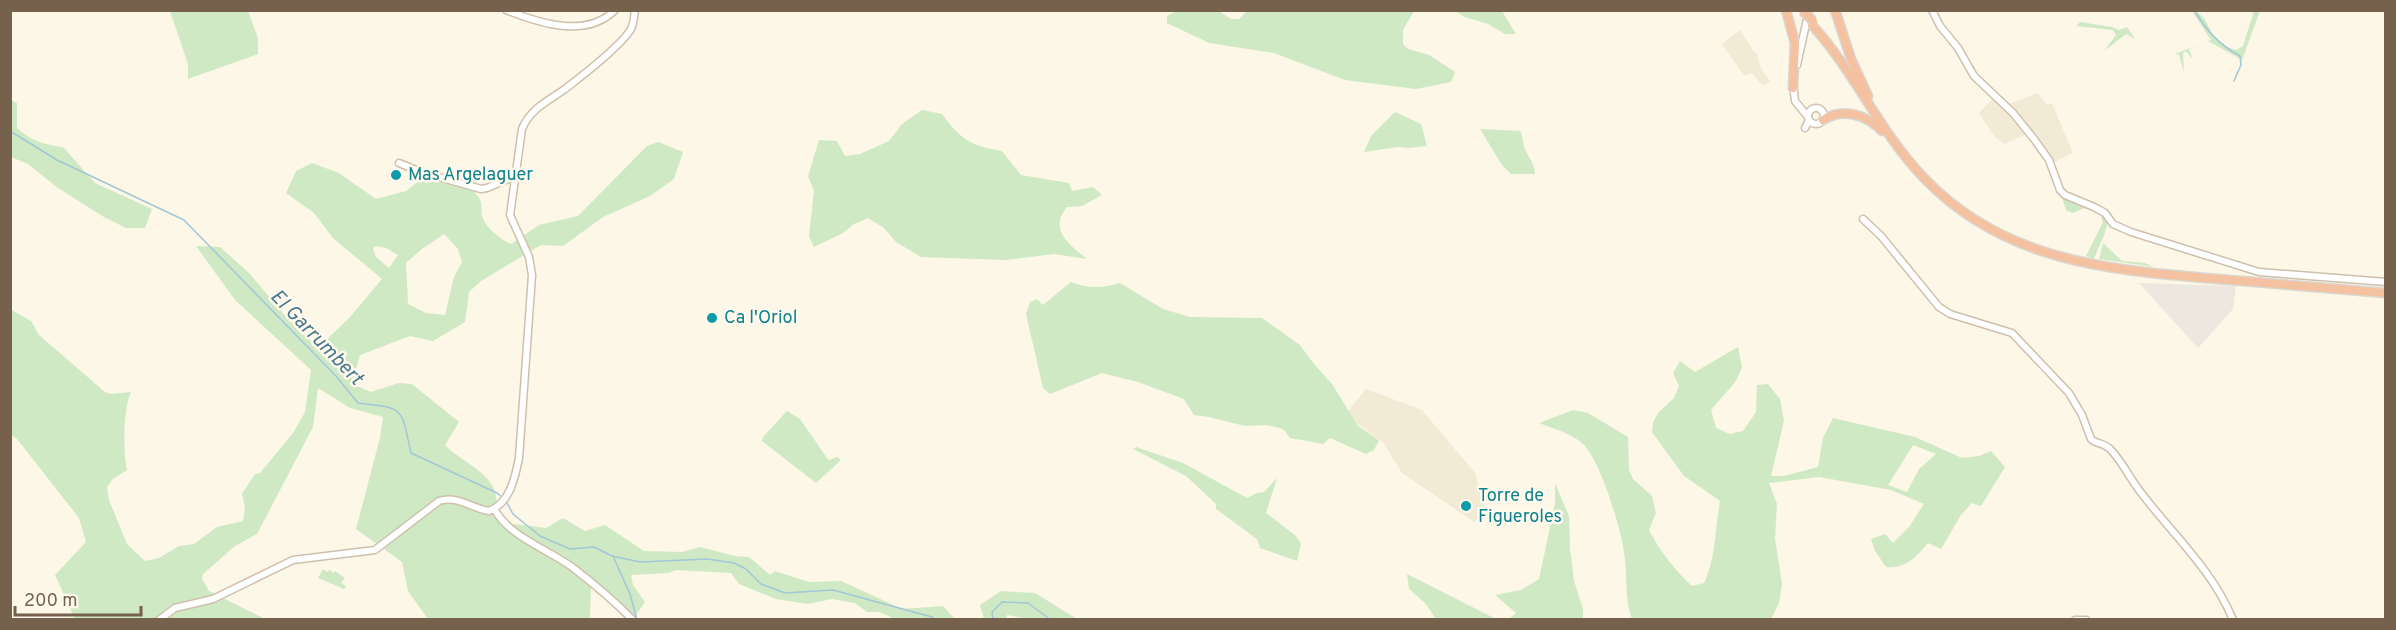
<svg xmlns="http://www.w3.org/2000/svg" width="2396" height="630" font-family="Overpass,sans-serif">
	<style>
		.residential { fill: #f3ead6 }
		.industrial { fill: #ece8e0 }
		.green { fill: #cfe9c5; fill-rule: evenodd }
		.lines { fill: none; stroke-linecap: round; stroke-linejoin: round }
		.stream { stroke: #a2c7d7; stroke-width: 1.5 }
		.minor-casing { stroke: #cec0ad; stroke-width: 9 }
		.highway-casing { stroke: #dbd6d0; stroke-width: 11 }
		.minor { stroke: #fff; stroke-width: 6 }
		.highway { stroke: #f4c2a0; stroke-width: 8 }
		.highway-bridge-casing { stroke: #dbd6d0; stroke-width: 11; stroke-linecap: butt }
		.highway-bridge { stroke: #f4c2a0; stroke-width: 8 }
		.culture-dot { fill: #0f9aa8; stroke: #fffaed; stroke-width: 2 }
		.labels { text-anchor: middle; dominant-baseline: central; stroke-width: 5; stroke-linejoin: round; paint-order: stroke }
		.culture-label { font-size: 18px; fill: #0d838f; stroke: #fffaed; text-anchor: start }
		.water-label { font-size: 20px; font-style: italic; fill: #49798f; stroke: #fffaed }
	</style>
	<rect width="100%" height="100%" fill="#fcf7e7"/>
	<!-- residential -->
	<g class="residential">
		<path d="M1740 30 1754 52H1756L1761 68 1770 81 1763 86 1752 73 1744 76 1722 44Z"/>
		<path d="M2038 93 2047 105 2052 103 2073 153 2050 164 2027 134 2004 144 1995 137 1979 113 1996 95 2006 105Z"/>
		<path d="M1366 389 1422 410 1475 473 1486 512 1474 522 1402 473 1383 442 1345 415Z"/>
	</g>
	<!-- industrial -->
	<path class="industrial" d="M2139 283 2236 286 2233 309 2198 348Z"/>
	<!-- green -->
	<g class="green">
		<path d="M1248 10 1414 11 1403 30V44L1408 49 1429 55 1455 72 1451 82 1416 89 1345 80 1274 53 1209 43 1167 23V16L1176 11 1217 10 1231 19H1239Z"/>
		<path d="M170 11H248L258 38V54L188 79V64Z"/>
		<path d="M1455 11H1502L1516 34H1505L1488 24 1465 17Z"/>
		<path d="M2192 11C2206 14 2206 25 2214 36 2219 43 2228 48 2236 50L2243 46 2254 11H2260L2242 60 2208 41 2189 49 2193 60 2186 51 2183 53 2184 73 2179 55 2175 54 2211 40Z"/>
		<path d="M2080 22 2112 27 2119 30 2127 27 2135 39 2126 34 2104 51 2116 35 2113 30 2076 26Z"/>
		<path d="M10 99 17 103V128C31 141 45 145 63 147L95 183 152 209 145 228H126L104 217 58 188 28 164 11 157Z"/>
		<path d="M922 110 942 114C961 140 971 146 1002 151L1021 175 1069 183 1072 191 1093 187 1102 195 1082 206 1067 207C1048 230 1070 245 1087 259L1054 254 1005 260 921 257 896 242 884 228 868 218 854 224 843 233 814 247 809 236 814 191 808 176 819 140 837 141 845 156 860 154 889 141 902 124Z"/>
		<path d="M1395 112 1421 124 1427 146 1409 148 1397 147 1364 152 1371 136Z"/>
		<path d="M1480 129 1520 131C1524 138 1522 144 1526 151 1530 160 1534 163 1535 174H1511L1502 165Z"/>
		<path d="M658 142 683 152 674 179 650 196 603 217 563 246 541 245 481 281 469 292 465 322 433 341 410 336 360 355 352 384 371 392 399 383 412 384 459 422 445 445C459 460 486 470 494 489 498 499 497 513 499 522L546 528 563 518 585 531 605 525 644 551 682 552 700 547 735 556 749 557 770 575 775 571 809 582 841 581 902 609 943 606 955 619H895L880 612H867L855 603 832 599 808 604 776 599 739 584 731 573 676 570 669 573 631 575 633 585 645 602 634 618 613 606 591 585 590 619H428L408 591 402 562 356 529 380 438 383 417 350 408 318 388 313 427 257 534 235 546 203 574 202 579 209 591 265 619H75L55 575 86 542 79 518 17 439 11 435 10 309 31 321 39 335 105 392 110 394 131 392C123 410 123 450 127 470L113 479 107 487 109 500 127 544 145 561 159 558 179 546 194 544 217 527 243 521 245 507 242 494 255 474 260 473 293 433 305 412 311 370 235 300 196 246 220 247 249 273 300 333 320 346 350 317 382 279 333 238 314 213 286 193 296 171 312 163 339 173 376 199 406 191 429 173C446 177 474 183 481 202 482 206 481 211 482 216 484 226 501 240 511 244L539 225 578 216 647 146ZM444 234 458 249 462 262 454 277 445 315 426 313 408 304 406 263 422 249ZM376 246 386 248 398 255 389 268 376 257 373 248Z"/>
		<path d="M2062 198C2073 202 2108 208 2107 222 2107 233 2098 248 2094 259L2086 256 2103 222 2100 214 2085 208 2072 213 2066 210Z"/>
		<path d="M2103 243 2122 261 2145 263 2154 267 2099 259Z"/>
		<path d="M1071 282C1089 289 1101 288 1120 283L1163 309 1190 317 1262 318 1300 345 1314 364 1332 384 1358 426 1379 440 1374 450 1366 454 1330 438 1323 444 1290 438 1283 429 1267 425 1245 426 1209 417 1194 415 1184 399 1138 382 1102 373 1050 394 1043 388 1026 314 1030 302 1037 299 1043 305Z"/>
		<path d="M1738 347 1742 367 1736 381 1711 410 1716 428 1730 434 1743 431 1756 412 1757 385 1768 384 1780 399 1784 421 1771 476H1784L1818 467 1823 438 1833 418 1915 437 1962 458 1979 456 1991 451 2005 467 1981 506 1972 503 1961 515 1941 549 1928 543C1916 557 1906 569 1886 567L1875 551 1871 539 1885 534 1893 543 1909 527 1924 504 1891 490 1819 477 1769 483 1777 504 1775 539 1782 584 1779 603 1771 619H1632C1625 603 1627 578 1625 560 1623 534 1602 465 1585 446 1574 434 1554 429 1539 423L1573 410 1588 413 1628 437 1629 470 1633 479 1652 496 1656 513 1649 530C1661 553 1674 569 1692 586L1704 583C1716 558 1715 528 1720 501L1684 476 1652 432 1653 422 1658 413 1674 398 1679 386 1673 373 1680 361 1695 372ZM1913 445 1936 454 1919 469 1907 492 1888 485Z"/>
		<path d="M787 411 800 419 827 458 829 460 837 457 841 460 816 483 762 441 763 437Z"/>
		<path d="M1136 447 1183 463 1247 498 1257 493 1264 492 1277 478 1266 513 1296 536 1301 544 1297 561 1260 548 1257 539 1216 509V504L1186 476 1133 449Z"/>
		<path d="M1555 483 1569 516 1570 549 1574 581 1583 609V619H1509L1516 613 1495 595 1521 590 1539 579 1555 504Z"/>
		<path d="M323 569 327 572 329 570 334 573 335 571 345 578 341 583 346 586 344 589 318 578Z"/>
		<path d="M1407 574 1496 619H1436L1425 603 1409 589Z"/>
		<path d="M1001 591 1035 593 1077 619H1028L1007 615 1006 619H984L980 605Z"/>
	</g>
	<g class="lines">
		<!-- stream -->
		<g class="stream">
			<path d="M2194 10C2207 31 2218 44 2240 56L2241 65 2234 81"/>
			<path d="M10 131 57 160 184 220 336 376 358 403C405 408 401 407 411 453L497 493 503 498"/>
			<path d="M506 501 513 514 540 536 570 549 594 547 612 556 640 562 707 559 734 563 746 569 761 584 785 593 833 590 932 617 935 620"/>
			<path d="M613 556 630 594 637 620"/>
			<path d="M993 620 992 612 1002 602 1028 603 1051 620"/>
		</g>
		<!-- minor casing -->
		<g class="minor-casing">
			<g id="minor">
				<path d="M506 10C539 23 586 39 615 10"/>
				<path d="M1932 10 1940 26 1958 48 1974 76 2013 113 2034 139 2049 160 2060 190 2065 195 2094 207 2105 213 2113 224 2131 232 2259 272 2386 282"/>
				<path d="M1797 65 1809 10"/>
				<path d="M1793 84 1795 101 1808 117"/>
				<circle cx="1816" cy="116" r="8"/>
				<path d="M1805 128 1809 120"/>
				<path d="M399 163 421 172 481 189 487 188 515 176"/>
				<path d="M1863 219 1881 236 1939 307 1950 314 2012 333 2069 393 2082 415 2091 439C2096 444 2104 443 2110 449 2122 461 2129 477 2139 490 2171 533 2213 570 2233 620"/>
				<path d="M494 509C511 538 546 548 572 567 593 583 614 601 633 620"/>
				<path d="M159 620 175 608 213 599 293 560 375 550 439 501C458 495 470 508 489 511 510 503 515 478 519 458L532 275 529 257 510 215 522 129C530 109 548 101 565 89 582 76 621 46 631 29 634 23 634 17 635 10"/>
				<path d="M2075 620H2086"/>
			</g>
		</g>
		<!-- highway casing -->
		<g class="highway-casing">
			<g id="highway">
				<path d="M1786 10 1795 43 1793 88"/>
				<path d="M1835 10 1851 59 1868 96"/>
				<path d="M1812 25C1855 72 1880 133 1925 179 2005 262 2110 270 2218 279 2274 284 2330 288 2386 293"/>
				<path d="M1823 120C1843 107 1867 115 1882 131"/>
			</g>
		</g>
		<!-- minor -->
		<use href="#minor" class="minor"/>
		<!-- highway -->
		<use href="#highway" class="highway"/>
		<!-- highway-bridge casing -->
		<g class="highway-bridge-casing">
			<path id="highway-bridge" d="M1803 11 1813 21"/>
		</g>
		<!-- highway-bridge -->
		<use href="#highway-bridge" class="highway-bridge"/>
	</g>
	<!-- markers -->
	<g class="culture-dot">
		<circle cx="396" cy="175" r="6"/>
		<circle cx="712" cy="318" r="6"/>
		<circle cx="1466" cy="506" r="6"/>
	</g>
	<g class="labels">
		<!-- culture labels -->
		<g class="culture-label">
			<text x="408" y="175">Mas Argelaguer</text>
			<text x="724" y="318">Ca l'Oriol</text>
			<text x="1478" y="496">Torre de<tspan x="1478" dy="21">Figueroles</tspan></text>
		</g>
		<!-- water labels -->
		<g class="water-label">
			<text transform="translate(316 338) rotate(46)">El Garrumbert</text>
		</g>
	</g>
	<!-- border -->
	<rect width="2396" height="630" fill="none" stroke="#75614c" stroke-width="24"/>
	<!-- scale -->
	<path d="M15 606v9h126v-9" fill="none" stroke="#75614c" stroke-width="3"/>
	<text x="24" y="606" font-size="18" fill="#75614c" stroke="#fffaed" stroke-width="4.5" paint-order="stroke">200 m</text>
</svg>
